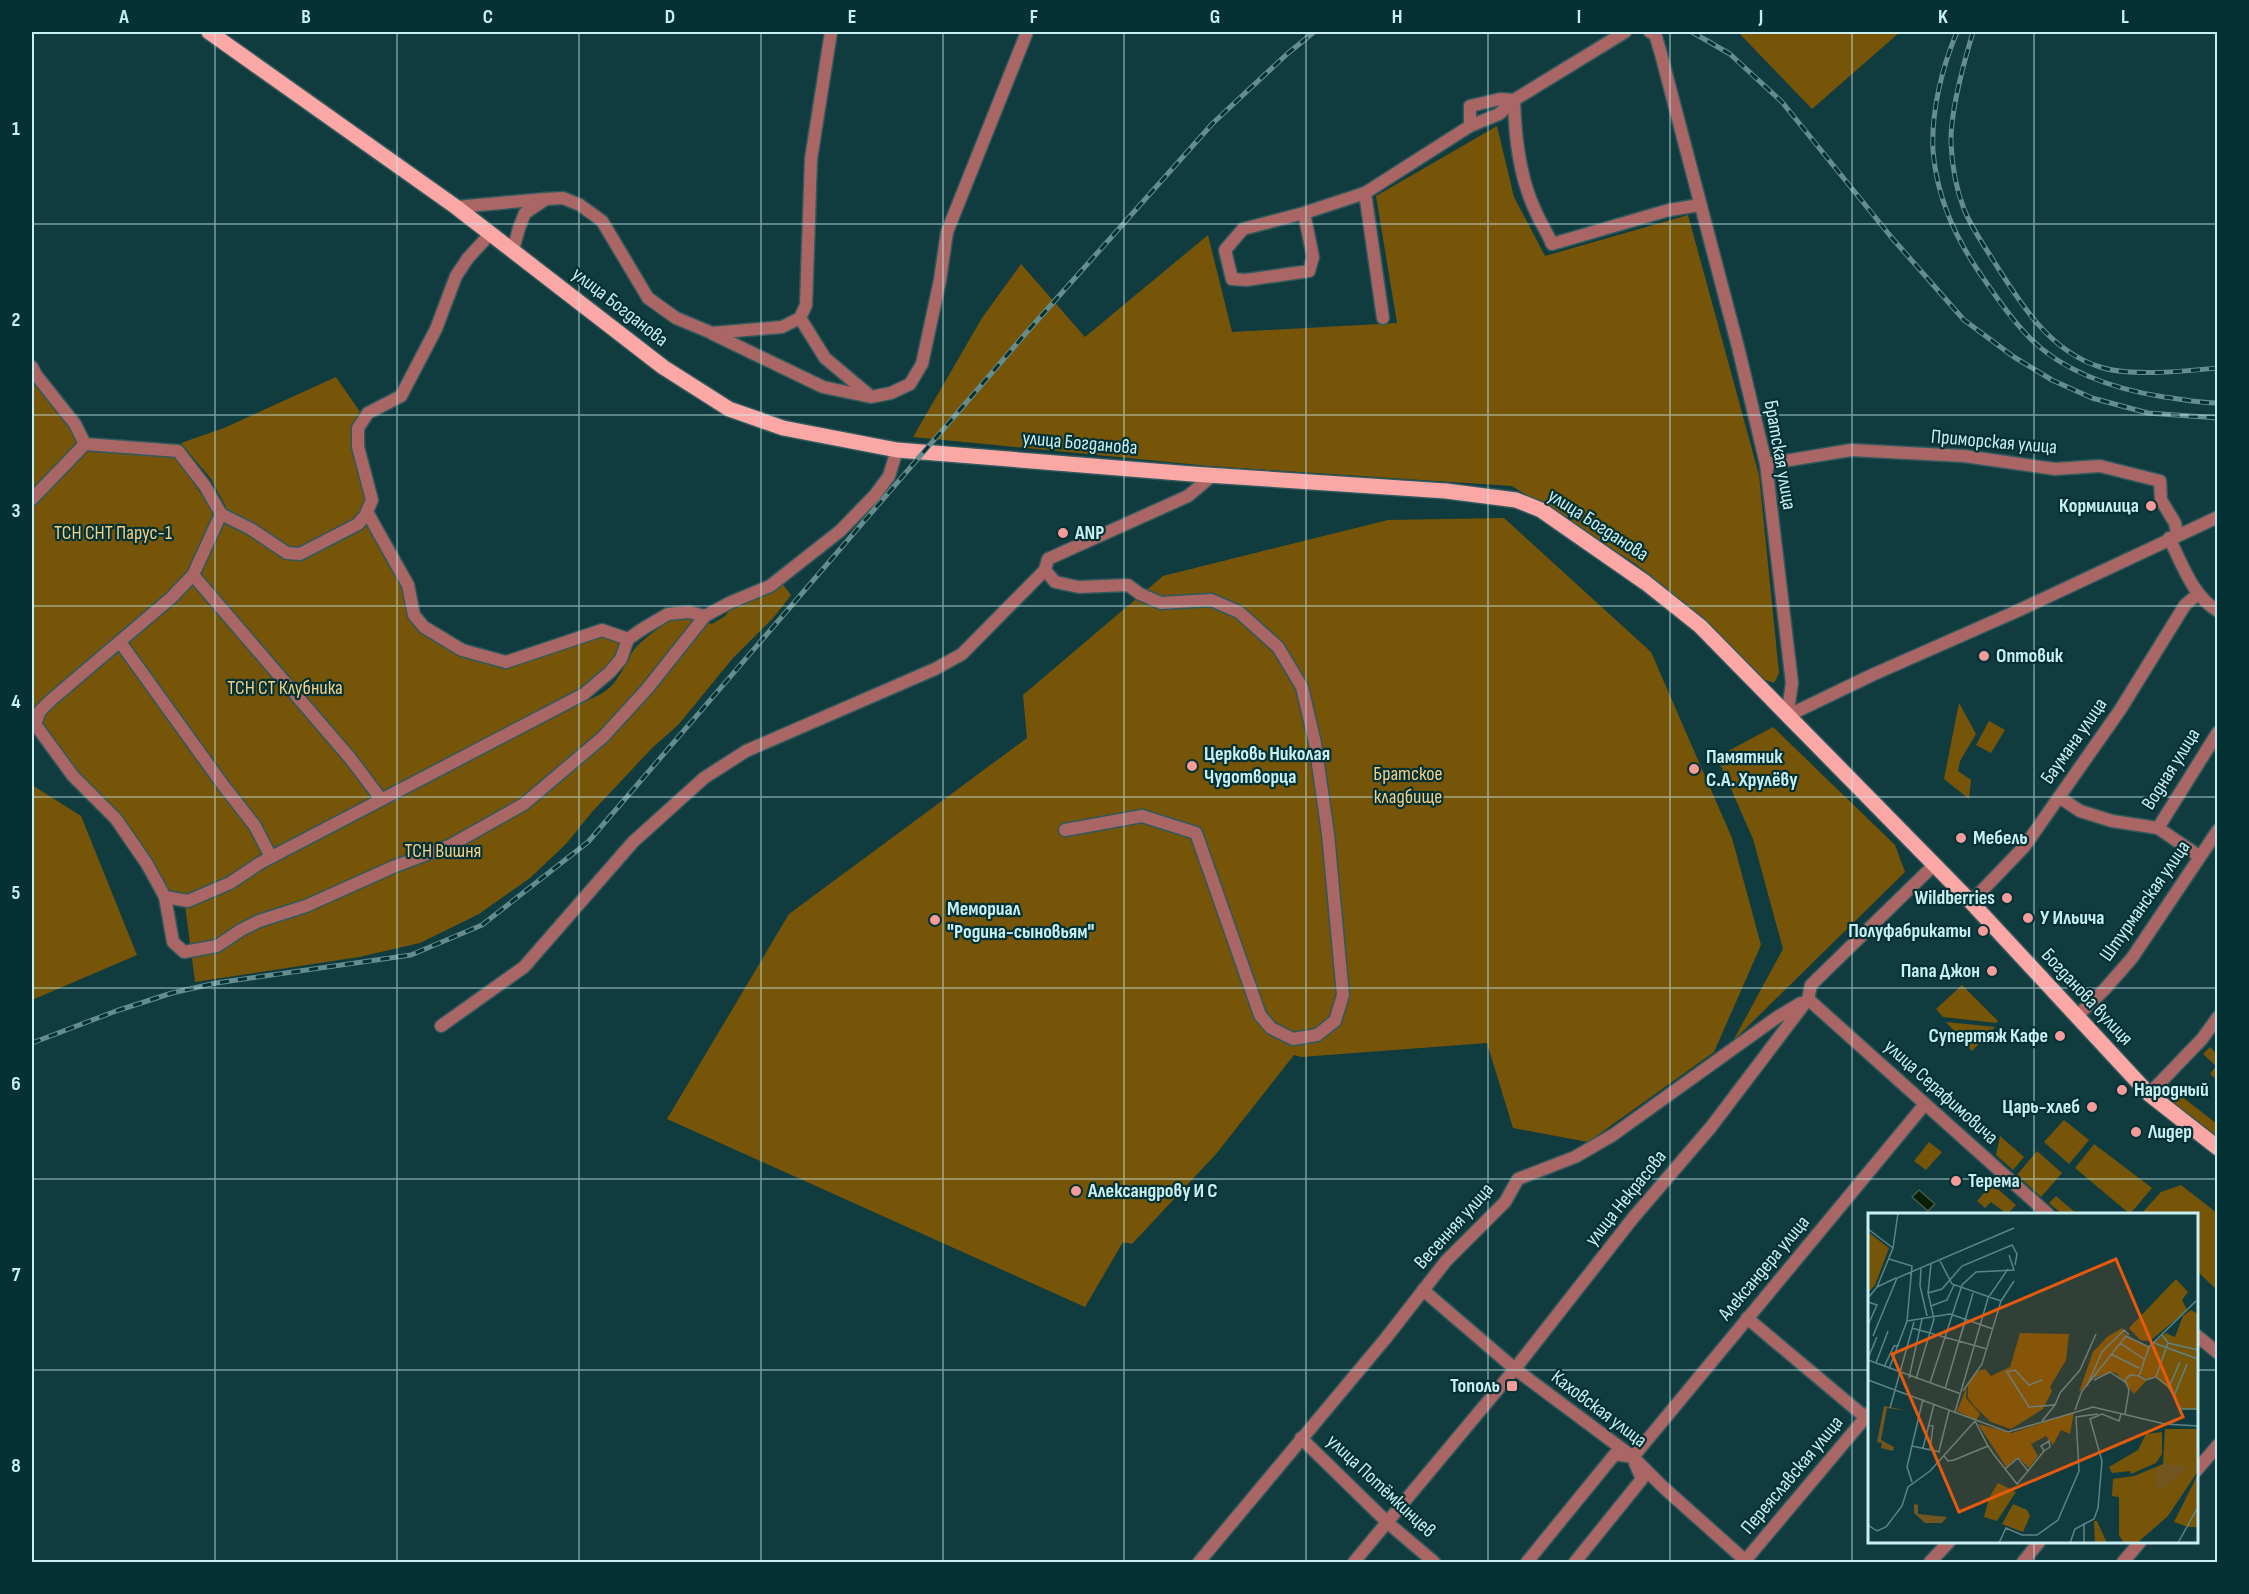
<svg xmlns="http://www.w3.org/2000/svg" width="2249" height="1594" font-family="'Sofia Sans Condensed',sans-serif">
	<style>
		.green { fill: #765508 }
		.forest { fill: #73561f }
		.water { fill: #091f06; stroke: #435d4d; stroke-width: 1.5 }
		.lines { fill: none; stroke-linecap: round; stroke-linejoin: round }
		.minor-casing { stroke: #2f595c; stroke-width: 15 }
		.major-casing { stroke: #2f595c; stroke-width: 18 }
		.minor { stroke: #a96664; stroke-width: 12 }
		.major { stroke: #fba7a5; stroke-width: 15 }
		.rail-casing { stroke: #658d90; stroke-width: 5 }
		.rail { stroke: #033134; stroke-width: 3; stroke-dasharray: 9; stroke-linecap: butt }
		.grid { fill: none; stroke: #caeff2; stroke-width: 1.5; stroke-opacity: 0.55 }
		.poi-dot { fill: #f59b99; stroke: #033134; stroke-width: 2 }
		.labels { text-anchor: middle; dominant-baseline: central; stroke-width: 4.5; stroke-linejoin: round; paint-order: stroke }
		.street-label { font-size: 20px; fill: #caeff2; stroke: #033134 }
		.poi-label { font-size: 20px; font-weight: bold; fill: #caeff2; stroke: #033134; text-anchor: start }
		.park-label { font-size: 20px; fill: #f5ce87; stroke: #033134 }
		.inset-road { fill: none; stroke: #5b8487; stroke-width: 1.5 }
		.view { fill: #e8590c; fill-opacity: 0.15; stroke: #e8590c; stroke-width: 3 }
		.inset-edge { fill: none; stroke: #caeff2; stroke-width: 3 }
		.neatline { fill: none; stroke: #caeff2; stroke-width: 2 }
		.grid-label { font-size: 20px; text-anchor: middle; font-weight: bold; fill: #caeff2 }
	</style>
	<rect width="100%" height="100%" fill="#113c3f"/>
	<!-- green -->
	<g class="green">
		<path d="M1738 32H1900L1812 109Z"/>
		<path d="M1497 126 1514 197 1545 256 1688 215 1759 475 1779 673 1774 683 1763 679 1693 610 1636 564 1512 486 1209 466 913 437 982 318 1021 264 1085 337 1208 235 1232 332 1397 323 1376 196Z"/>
		<path d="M32 374 91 449 176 457 216 516 188 576 116 635 32 717Z"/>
		<path d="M336 377 360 412 352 428 367 497 421 629 506 665 601 634 621 641 618 656 582 689 226 881 188 897 169 893 40 725 42 713 193 583 224 521 226 507 211 479 181 443 224 428Z"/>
		<path d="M1504 518 1651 652 1732 838 1761 945 1714 1052 1588 1142 1513 1128 1487 1043 1301 1057 1294 1055 1216 1154 1132 1244 1123 1242 1085 1307 667 1119 789 914 1027 738 1023 695 1163 576 1388 520Z"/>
		<path d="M781 582 791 595 774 617 733 658 678 725 652 748 592 812 566 844 530 878 479 914 420 943 359 957 195 982 185 905 213 897 266 864 574 706C588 700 604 695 614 683 622 673 626 662 633 651 639 642 666 621 677 618 689 614 701 620 712 624L725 616 734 604Z"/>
		<path d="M1959 703 1976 734 1960 761 1958 771 1971 780 1969 799 1944 779Z"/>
		<path d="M1989 721 2005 730 1991 753 1976 745Z"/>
		<path d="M1773 727 1895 845 1905 872 1733 1041 1783 949 1753 839 1717 757Z"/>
		<path d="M32 785 81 816 137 955 32 1000Z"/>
		<path d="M1962 985 1998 1021 1996 1023 1943 1017 1936 1009Z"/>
		<path d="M1946 1022 1995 1027 1972 1051Z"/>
		<path d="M2210 1047 2217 1054V1080L2210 1074 2216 1066 2203 1054Z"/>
		<path d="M2176 1092 2217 1124V1137L2170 1100Z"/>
		<path d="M2064 1120 2089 1140 2069 1164 2044 1142Z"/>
		<path d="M2000 1136 2024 1157 2013 1170 1996 1155Z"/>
		<path d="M1929 1142 1942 1152 1926 1170 1914 1161Z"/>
		<path d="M2094 1144 2152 1188 2130 1214 2075 1168Z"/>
		<path d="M2037 1151 2062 1173 2041 1197 2017 1175Z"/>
		<path d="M1992 1184 2016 1205 2007 1214 1991 1202 1985 1208 1977 1201Z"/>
		<path d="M2181 1185 2217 1213V1290L2197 1271 2196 1214H2141L2161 1192Z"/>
		<path d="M2056 1196 2077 1214H2062L2049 1203Z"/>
	</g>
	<!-- forest -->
	<path class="forest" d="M1985 1027C1985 1036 1977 1041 1969 1042L1959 1033Z"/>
	<!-- water -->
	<path class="water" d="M1919 1190 1935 1204 1928 1211 1912 1197Z"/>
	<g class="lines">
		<!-- minor casing -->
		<g class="minor-casing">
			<g id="minor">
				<path d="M1625 32 1514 100C1515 137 1519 176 1535 210 1540 222 1547 232 1552 244L1669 210 1700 205"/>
				<path d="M1650 32 1655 34 1661 54 1738 347 1766 464 1792 683 1787 716"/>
				<path d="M1470 126V106L1500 99 1514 100"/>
				<path d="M1365 193 1383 318"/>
				<path d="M456 207 545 199"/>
				<path d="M1304 213 1243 229 1225 250 1232 279 1246 280 1309 271 1313 257 1304 213 1365 193 1470 126 1499 114 1514 100"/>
				<path d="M513 250 519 228 525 213 546 199 563 198 580 205 602 221 648 298 676 318 712 333 782 327 800 318 806 305 811 159 831 32"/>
				<path d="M800 318 825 358 868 394"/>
				<path d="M713 334 823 387 871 397 891 393 910 384 922 364 940 280 947 232 1027 32"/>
				<path d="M32 367 36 375 75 424 85 444"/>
				<path d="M1766 464 1851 450 1964 456 2055 469 2100 466 2160 481 2161 500 2175 523 2177 534"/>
				<path d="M32 499 85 444 178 451 205 486 221 514"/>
				<path d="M367 512 408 585 414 615 424 627 462 650 506 662 602 630 628 639"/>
				<path d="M2169 538C2182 563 2192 596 2218 611"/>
				<path d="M193 575 350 758 381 799"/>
				<path d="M120 642 223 785 255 826 271 857"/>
				<path d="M1787 716 1872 675 2015 612 2218 517"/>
				<path d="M35 724 73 776 116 819 147 864 165 897 188 901 230 883 260 863 584 694 610 672 621 659 628 639 644 628 668 614 689 612 705 616 729 603 770 586 840 531 875 495 889 476 897 450"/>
				<path d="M32 725 35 724 40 711 51 700 171 598 193 575 221 514 251 529 287 553 300 554 358 524 365 516 372 500 358 447V428L368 413 401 396 436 329 456 276 468 258 491 233"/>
				<path d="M2059 797 2080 811 2112 821 2158 828"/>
				<path d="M1065 830 1142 816 1196 833 1260 1015 1271 1028 1293 1039 1317 1035 1335 1021 1343 995 1328 834 1315 743 1302 687 1278 647 1239 612 1211 600 1161 603 1140 594 1128 585 1079 587 1055 582 1045 570 1048 559 1188 496 1213 475"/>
				<path d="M2199 856 2158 828 2218 732"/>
				<path d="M165 897 173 942 184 952 217 946 241 930 259 921 306 906 393 867 451 845 524 804 603 737 647 689 705 616"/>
				<path d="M1971 902 2024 847 2120 710 2185 605 2198 594"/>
				<path d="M1808 999 2048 1214"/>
				<path d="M2076 1017 2104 990 2132 958 2218 830"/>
				<path d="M441 1026 524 967 633 842 704 778 746 751 935 669 962 654 1045 570"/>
				<path d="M2149 1094 2202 1039 2218 1017"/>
				<path d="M1423 1290 1515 1369 1633 1457 1663 1487 1747 1562"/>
				<path d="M1747 1318 1865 1417"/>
				<path d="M2196 1335 2218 1353"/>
				<path d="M1301 1438 1388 1523 1434 1562"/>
				<path d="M2196 1471 2218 1445"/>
				<path d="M1199 1562 1386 1338 1446 1261 1505 1202 1518 1179 1575 1157 1613 1135 1776 1018 1801 1003"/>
				<path d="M1354 1562 1514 1370 1633 1218 1711 1127 1808 999 1811 985 1934 865"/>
				<path d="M1527 1562 1615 1454 1633 1457 1925 1104"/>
				<path d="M1575 1562 1642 1479 1635 1463"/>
				<path d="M1744 1562 1870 1412"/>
				<path d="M1930 1562 1949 1542"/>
				<path d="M2023 1562 2039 1542"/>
				<path d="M2123 1562 2140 1542"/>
			</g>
		</g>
		<!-- major casing -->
		<g class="major-casing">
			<path id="major" d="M209 32 456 207 663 367 729 409 783 428 897 450 1192 474 1446 491 1516 500 1541 510 1646 583 1700 626 1971 902 2149 1094 2218 1148"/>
		</g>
		<!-- minor -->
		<use href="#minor" class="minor"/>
		<!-- major -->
		<use href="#major" class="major"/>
		<!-- rail casing -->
		<g class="rail-casing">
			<g id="rail">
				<path d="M1692 32 1730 54 1782 102 1892 238 1964 320 2014 357 2052 380 2092 398 2148 413 2218 418"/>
				<path d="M1957 32C1942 67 1931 112 1933 151 1937 197 1954 235 1979 272 1994 294 2008 315 2026 334 2061 372 2114 389 2164 397 2181 399 2199 403 2218 403"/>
				<path d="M1973 32C1964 62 1950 111 1951 143 1952 165 1956 189 1964 209 1971 227 1983 244 1993 260 2020 303 2049 351 2100 367 2130 377 2185 371 2218 368"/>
				<path d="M32 1043 116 1011 172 993 216 983 411 955 482 925 588 842 1026 333 1213 123 1287 54 1314 32"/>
			</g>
		</g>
		<!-- rail -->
		<use href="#rail" class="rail"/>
	</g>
	<!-- grid -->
	<path class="grid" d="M215 32V1562M397 32V1562M579 32V1562M761 32V1562M943 32V1562M1124 32V1562M1306 32V1562M1488 32V1562M1670 32V1562M1852 32V1562M2034 32V1214M32 224H2218M32 415H2218M32 606H2218M32 797H2218M32 988H2218M32 1179H2218M32 1370H1870M2196 1370H2218M2034 1542V1562"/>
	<!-- markers -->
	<g class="poi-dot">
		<circle cx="2151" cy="506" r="6"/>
		<circle cx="1063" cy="533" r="6"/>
		<circle cx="1984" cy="656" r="6"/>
		<circle cx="1192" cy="766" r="6"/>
		<circle cx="1694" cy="769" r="6"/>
		<circle cx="1961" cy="838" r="6"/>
		<circle cx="2007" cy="898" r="6"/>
		<circle cx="2028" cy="918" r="6"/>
		<circle cx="935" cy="920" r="6"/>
		<circle cx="1983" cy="931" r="6"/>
		<circle cx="1992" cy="971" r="6"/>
		<circle cx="2060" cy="1036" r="6"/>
		<circle cx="2122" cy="1090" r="6"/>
		<circle cx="2092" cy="1107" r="6"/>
		<circle cx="2136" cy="1132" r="6"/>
		<circle cx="1956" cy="1181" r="6"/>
		<circle cx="1076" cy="1191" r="6"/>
		<rect x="1506" y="1380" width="12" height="12" rx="3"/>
	</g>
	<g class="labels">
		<!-- street labels -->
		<g class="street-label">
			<text transform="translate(620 307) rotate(38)">улица Богданова</text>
			<text transform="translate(1994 442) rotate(5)">Приморская улица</text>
			<text transform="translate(1080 443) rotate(5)">улица Богданова</text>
			<text transform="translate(1780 455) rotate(80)">Братская улица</text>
			<text transform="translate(1598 525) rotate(33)">улица Богданова</text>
			<text transform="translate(2074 741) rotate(-55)">Баумана улица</text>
			<text transform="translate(2171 769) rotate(-58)">Водная улица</text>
			<text transform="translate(2145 901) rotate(-55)">Штурманская улица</text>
			<text transform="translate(2087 997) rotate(47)">Богданова вулиця</text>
			<text transform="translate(1941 1092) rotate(42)">улица Серафимовича</text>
			<text transform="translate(1626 1198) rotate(-51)">улица Некрасова</text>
			<text transform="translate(1454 1226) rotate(-48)">Весенняя улица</text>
			<text transform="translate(1764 1268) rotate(-50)">Александера улица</text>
			<text transform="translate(1599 1409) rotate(37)">Каховская улица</text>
			<text transform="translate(1792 1475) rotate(-50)">Переяславская улица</text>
			<text transform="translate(1381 1486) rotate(43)">улица Потёмкинцев</text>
		</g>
		<!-- poi labels -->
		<g class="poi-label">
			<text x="2139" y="506" text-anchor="end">Кормилица</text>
			<text x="1075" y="533">ANP</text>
			<text x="1996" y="656">Оптовик</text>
			<text x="1204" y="754">Церковь Николая<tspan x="1204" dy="23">Чудотворца</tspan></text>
			<text x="1706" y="757">Памятник<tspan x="1706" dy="23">С.А. Хрулёву</tspan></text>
			<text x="1973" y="838">Мебель</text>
			<text x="1995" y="898" text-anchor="end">Wildberries</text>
			<text x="947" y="909">Мемориал<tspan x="947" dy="23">"Родина-сыновьям"</tspan></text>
			<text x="2040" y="918">У Ильича</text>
			<text x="1971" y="931" text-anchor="end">Полуфабрикаты</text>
			<text x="1980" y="971" text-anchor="end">Папа Джон</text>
			<text x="2048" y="1036" text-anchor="end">Супертяж Кафе</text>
			<text x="2134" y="1090">Народный</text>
			<text x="2080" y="1107" text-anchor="end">Царь-хлеб</text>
			<text x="2148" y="1132">Лидер</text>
			<text x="1968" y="1181">Терема</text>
			<text x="1088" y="1191">Александрову И С</text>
			<text x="1500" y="1386" text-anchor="end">Тополь</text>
		</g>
		<!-- park labels -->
		<g class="park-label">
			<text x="113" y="533">ТСН СНТ Парус-1</text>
			<text x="285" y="688">ТСН СТ Клубника</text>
			<text x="1408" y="774">Братское<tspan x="1408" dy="23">кладбище</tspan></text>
			<text x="443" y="851">ТСН Вишня</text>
		</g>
	</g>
	<!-- overview -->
	<g transform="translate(1868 1213)">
		<rect width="330" height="330" fill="#113c3f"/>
		<path d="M0 19 21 35 7 72 0 80ZM308 66 320 79 314 87 319 97 282 128 272 127 261 115ZM323 97 330 101V197L314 196 302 177 287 164 278 166 272 162V157L271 162 278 168 266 181 248 160 242 159 226 165 211 179 225 139 239 124 254 115 258 122 280 134 298 120 307 124 315 103ZM152 120 201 121 198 147 182 174 184 178 175 196 143 216 123 209 107 194 100 185V172L109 158 117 156 123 163 142 154ZM99 174 98 185 112 201 108 207 89 198ZM206 199 202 221 193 217 185 232 178 223 163 231 170 243 161 255 150 244 138 254 110 211 144 220ZM297 216H330V258L300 303 269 330H256L251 322V284L244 283 245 266 266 263 295 251ZM294 219V241L288 250 263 261 262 258 244 260 241 254 270 237 278 221ZM330 261V314H320L306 309ZM130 270 148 279 129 308 116 304 121 285ZM145 291 159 297 162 303 155 319 134 311ZM226 308H229L239 330H227Z" fill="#765508"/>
		<path d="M16 193 41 198 19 195 13 227 26 234 25 238 13 235 14 230 9 229ZM297 251 322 254 292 278 287 268 290 255ZM46 291 50 292V301L79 304 74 310H57L46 300Z" fill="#73561f"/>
		<path class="inset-road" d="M0 16 25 35M21 46 44 53 39 108 21 156M71 46 84 71 133 88M53 55 52 73 59 103M9 74 28 65M60 80 74 76 94 53 144 32 149 41 147 52M0 85 9 74 25 35 30 0M0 89 9 92 0 112M63 93 79 87 86 72M39 108 82 101 125 116M44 115 119 136M5 123 29 65 146 15M91 128 98 106M252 130 276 146M286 130 330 146M300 130 330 137M243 141 271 155M0 145 9 124M0 147 93 181M8 150 20 118M16 154 26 133 31 132M330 160V197M271 163 278 167 288 164 300 130 294 122M288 164 300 173 313 196H329M41 165 54 106M48 166 66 106 60 80 63 51M0 167 140 219 225 194 297 211 330 213M174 167 161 172 147 157 139 159 161 194 187 192 174 208M226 167 242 159 257 169M62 170 94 72 108 59 146 57 141 42M219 173 234 139 256 117 261 122M301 174 312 149M77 176 105 80M95 178 114 151 133 88 146 68M306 183 319 151M187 192 192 180 212 157 228 121M22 195 46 109M207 197 214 178 258 123 281 134M87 199 120 85 140 56M257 201 261 177 257 167 262 162 271 163 281 134 328 88M60 212 65 213 62 236M44 233 72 239M55 235 66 191M71 238 81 198M76 243 80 248 86 247 120 233M160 258 176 238 173 233 181 228 182 234 176 238M44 269 39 254 55 186M216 310V330M0 312 9 318 18 314 34 293 40 274 62 258 107 208 120 233 127 243 149 271 160 258 150 245 137 256M131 330 138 315 154 322H169L190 307 211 258 208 204 230 201M202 330 207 316 226 306 230 295 234 248 222 206 234 201 251 208 253 201M310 330 330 294"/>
		<path class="view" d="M248 46 315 204 91 299 24 141Z"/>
		<rect width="330" height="330" class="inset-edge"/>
	</g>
	<!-- border -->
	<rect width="2249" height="1594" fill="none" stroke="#033134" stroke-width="66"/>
	<rect x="33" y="33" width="2183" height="1528" class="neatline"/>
	<g class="grid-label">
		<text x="124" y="23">A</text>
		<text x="306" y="23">B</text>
		<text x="488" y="23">C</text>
		<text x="670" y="23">D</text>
		<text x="852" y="23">E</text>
		<text x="1034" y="23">F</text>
		<text x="1215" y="23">G</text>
		<text x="1397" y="23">H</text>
		<text x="1579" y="23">I</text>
		<text x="1761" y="23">J</text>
		<text x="1943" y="23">K</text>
		<text x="2125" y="23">L</text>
		<text x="16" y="135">1</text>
		<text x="16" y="326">2</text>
		<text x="16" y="517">3</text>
		<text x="16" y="708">4</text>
		<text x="16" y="899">5</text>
		<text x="16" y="1090">6</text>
		<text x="16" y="1281">7</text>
		<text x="16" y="1472">8</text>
	</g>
</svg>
